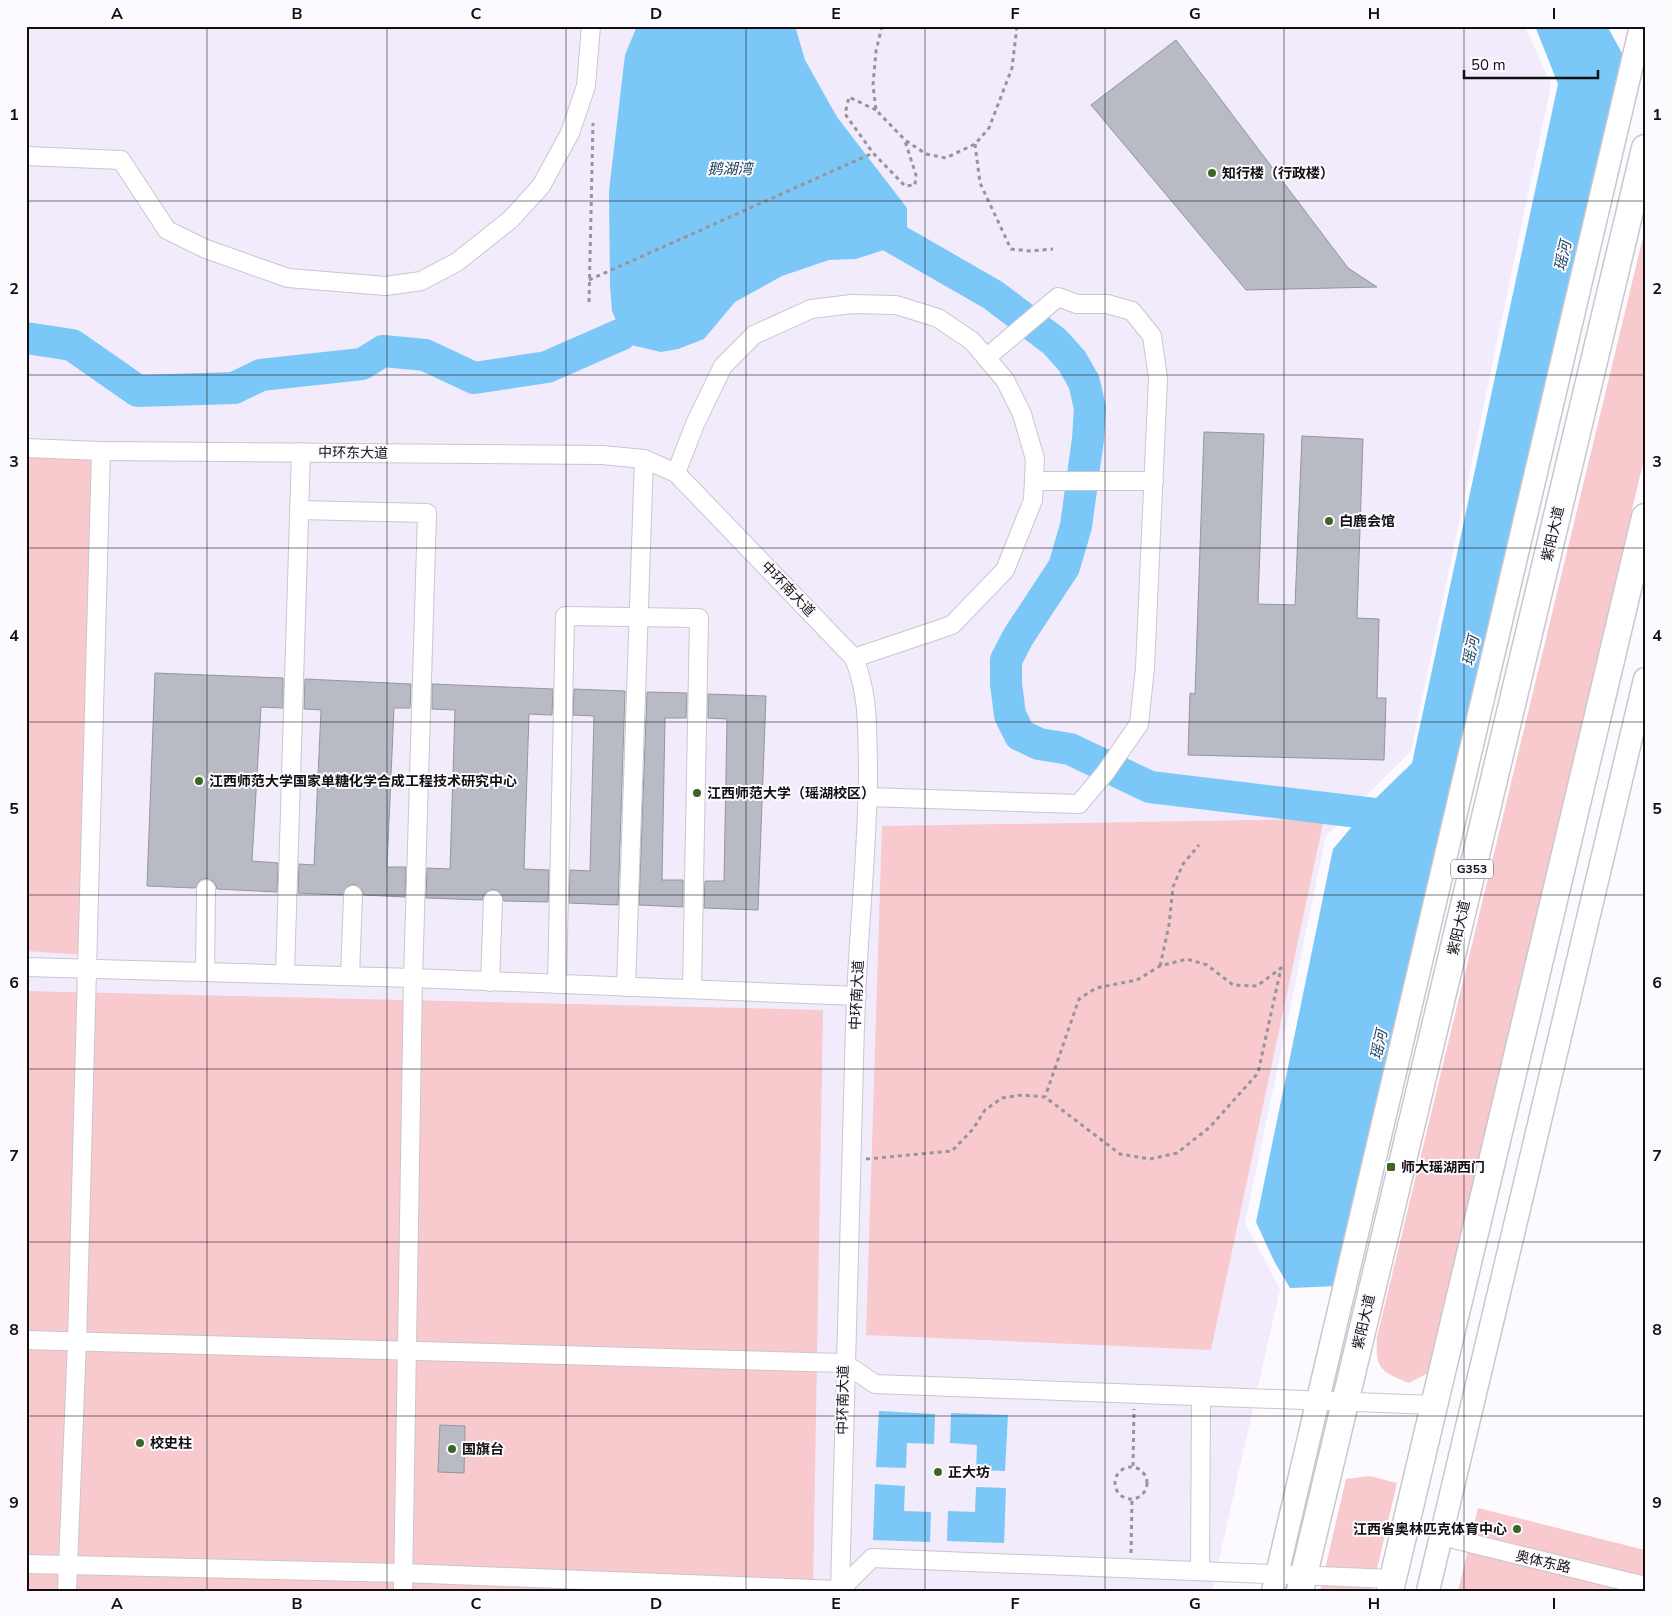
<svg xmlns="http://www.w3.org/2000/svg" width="1671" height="1617" font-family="'Nunito Sans','Noto Sans SC',sans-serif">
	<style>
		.built { fill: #f2ebfb }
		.green { fill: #f8cacd }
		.water { fill: #7bc7f7 }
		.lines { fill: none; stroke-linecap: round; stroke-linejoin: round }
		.river { stroke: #7bc7f7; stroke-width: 32 }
		.building { fill: #b8bbc4; stroke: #93969e }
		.minor-casing { stroke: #cac6cf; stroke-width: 20 }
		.major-casing { stroke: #cac6cf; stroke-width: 25 }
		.highway-casing { stroke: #cac6cf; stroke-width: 29 }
		.path { stroke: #979598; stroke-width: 3; stroke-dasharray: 4 4; stroke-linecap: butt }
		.minor { stroke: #fff; stroke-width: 18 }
		.major { stroke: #fff; stroke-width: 22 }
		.highway { stroke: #fff; stroke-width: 26 }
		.grid { fill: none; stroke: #110f12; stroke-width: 1; stroke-opacity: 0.55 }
		.poi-dot { fill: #3c6623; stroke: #fcfafe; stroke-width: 2 }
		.labels { text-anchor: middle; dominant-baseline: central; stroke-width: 4; stroke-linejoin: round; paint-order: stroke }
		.shield { fill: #fcfafe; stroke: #585659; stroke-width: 1 }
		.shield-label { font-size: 12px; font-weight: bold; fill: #110f12 }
		.poi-label { font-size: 14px; font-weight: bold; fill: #110f12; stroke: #fcfafe; text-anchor: start }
		.street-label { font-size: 14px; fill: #110f12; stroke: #fcfafe }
		.water-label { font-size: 15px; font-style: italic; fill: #1b465e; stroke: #fcfafe }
		.neatline { fill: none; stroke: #110f12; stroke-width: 2 }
		.grid-label { font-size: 16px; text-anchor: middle; font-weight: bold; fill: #110f12 }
	</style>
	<rect width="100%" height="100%" fill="#fcfafe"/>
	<!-- built -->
	<path class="built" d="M26 26H1525L1551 85 1411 751 1326 836 1245 1223 1280 1289 1212 1591H26Z"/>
	<!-- green -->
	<g class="green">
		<path d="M1645 229V455L1428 1373 1409 1383C1380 1372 1375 1368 1377 1337Z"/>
		<path d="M26 448 101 451 86 955 26 951Z"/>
		<path d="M1324 819 1211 1350 866 1335 882 826Z"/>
		<path d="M26 991 823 1010 813 1591H26Z"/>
		<path d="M1370 1476 1397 1483 1372 1591H1320L1346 1479Z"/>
		<path d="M1478 1508 1645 1550V1591H1458Z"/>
	</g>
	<!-- water -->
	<g class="water">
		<path d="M637 26H795L805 60 837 117 907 208V229L893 247 856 259 829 260 782 276 735 302 704 339 678 349 661 352 635 346 622 334 612 311 610 287 609 191 625 55Z"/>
		<path d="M1535 26H1607L1622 53 1338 1286 1290 1288 1274 1261 1256 1222 1333 849 1377 797 1412 763 1558 84Z"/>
		<path d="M879 1411 935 1414 934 1444 907 1443 906 1468 876 1467Z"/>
		<path d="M951 1413 1008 1415 1005 1471 976 1470 977 1445 950 1443Z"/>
		<path d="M875 1484 905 1486 904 1511 931 1512 930 1542 873 1540Z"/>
		<path d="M976 1487 1006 1488 1004 1543 947 1541 948 1511 975 1512Z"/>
	</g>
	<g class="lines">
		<!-- river -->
		<g class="river">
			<path d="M859 218 993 295 1055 342 1072 361 1084 382 1090 408 1088 439 1076 526 1064 567 1018 637 1006 660V684L1010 715 1020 735 1039 744 1070 749 1150 787 1408 818"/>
			<path d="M26 338 72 345 138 391 234 388 261 375 362 364 383 351 425 355 474 378 547 367 622 334"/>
		</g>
	</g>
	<!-- building -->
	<g class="building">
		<path d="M1176 40 1348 268 1377 287 1246 290 1091 105Z"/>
		<path d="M1204 432 1264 434 1258 604 1295 605 1302 436 1363 439 1357 618 1379 619 1377 698H1386L1384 760 1188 755 1190 693 1195 694Z"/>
		<path d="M155 673 283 678V708L261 707 252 861 278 863 277 892 217 889 215 883 207 878 200 880 195 888 147 886Z"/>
		<path d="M305 679 411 684 410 708H394L387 867H406L405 897 364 895 362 890 354 884 348 886 342 895 298 893 299 864 314 865 321 710 304 709Z"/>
		<path d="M432 684 553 689 552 715 529 714 524 869 549 870 548 902 504 901 499 891 493 889 484 894 482 900 426 898 427 868 450 869 455 710 432 709Z"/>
		<path d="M574 689 625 691 618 905 569 903 570 870 590 871 594 716 573 715Z"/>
		<path d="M647 692 687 693 686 718H665L662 880H683V907L639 905Z"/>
		<path d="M708 694 766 696 758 910 704 908 705 881H724L727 719 708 718Z"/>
		<path d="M440 1425 465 1426 464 1473 438 1472Z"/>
	</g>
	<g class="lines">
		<!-- minor casing -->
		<g class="minor-casing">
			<g id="minor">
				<path d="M26 156 121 160 167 230 206 249 288 278 386 286 421 281 457 262 511 219 541 186 570 133 586 86 591 26"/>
				<path d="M26 448 101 451 602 455 644 459 676 473 854 658C869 695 867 729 868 769 868 845 859 922 856 999 849 1196 844 1393 840 1591"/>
				<path d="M676 473 695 424 723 366 754 335 811 309 852 304 896 305 938 318 972 341 1005 380 1022 414 1035 459 1033 500 1005 570 952 625 854 658"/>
				<path d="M1034 481H1154"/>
				<path d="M299 510 427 513 413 978 403 1591"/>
				<path d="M868 797 1079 804 1105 773 1139 724 1145 668 1158 378 1152 336 1132 311 1107 304H1077L1058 297 986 358"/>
				<path d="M26 967 413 978 857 996"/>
				<path d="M205 972 206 889"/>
				<path d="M285 974 301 452"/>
				<path d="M350 976 353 895"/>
				<path d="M490 982 493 900"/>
				<path d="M557 984 565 616 699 618 692 989"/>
				<path d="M626 987 644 459"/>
				<path d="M26 1340 844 1363 875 1384 1434 1405"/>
				<path d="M1441 1536 1645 1586"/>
				<path d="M26 1564 403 1573 840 1590 872 1558 1393 1579"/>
				<path d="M1200 1571 1201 1396"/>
				<path d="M67 1591 77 1341 101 451"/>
			</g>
		</g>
		<!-- major casing -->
		<g class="major-casing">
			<g id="major">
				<path d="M1273 1591 1641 26"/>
				<path d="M1428 1591 1645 679"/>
			</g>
		</g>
		<!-- highway casing -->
		<g class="highway-casing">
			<g id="highway">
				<path d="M1300 1591 1645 148"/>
				<path d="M1390 1591 1645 517"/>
			</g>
		</g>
		<!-- path -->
		<g class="path">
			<path d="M882 26 876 51 873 85 876 110 905 140 926 154 946 158 975 144 989 128 1012 68 1017 26"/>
			<path d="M876 110 849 97 845 114 873 153 905 186 915 185 916 175 905 141"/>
			<path d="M975 144 980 183 1011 249 1030 251 1053 249"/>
			<path d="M589 280 873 153"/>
			<path d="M589 302 593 123"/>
			<path d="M1160 966 1169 925 1173 887 1183 864 1199 845"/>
			<path d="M866 1159 952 1151 973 1129 985 1110 1002 1098 1022 1095 1045 1097 1120 1154 1150 1159 1177 1153 1210 1127 1258 1073 1281 968 1257 986 1233 985 1207 965 1187 959 1160 966 1137 980 1096 988 1079 999 1045 1097"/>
			<path d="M1133 1466 1134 1409"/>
			<circle cx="1131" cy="1483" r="16"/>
			<path d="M1131 1553 1132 1499"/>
		</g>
		<!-- minor -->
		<use href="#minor" class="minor"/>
		<!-- major -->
		<use href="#major" class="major"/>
		<!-- highway -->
		<use href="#highway" class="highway"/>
	</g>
	<!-- grid -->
	<path class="grid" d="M207 26V1591M387 26V1591M566 26V1591M746 26V1591M925 26V1591M1105 26V1591M1284 26V1591M1464 26V1591M26 201H1645M26 375H1645M26 548H1645M26 722H1645M26 895H1645M26 1069H1645M26 1242H1645M26 1416H1645"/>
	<!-- markers -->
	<g class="poi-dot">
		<circle cx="1212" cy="173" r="5"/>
		<circle cx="1329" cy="521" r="5"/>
		<circle cx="199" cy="781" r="5"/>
		<circle cx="697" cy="793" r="5"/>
		<rect x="1386" y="1162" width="10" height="10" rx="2.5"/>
		<circle cx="140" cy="1443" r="5"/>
		<circle cx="452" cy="1449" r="5"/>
		<circle cx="938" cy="1472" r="5"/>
		<circle cx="1517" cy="1529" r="5"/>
	</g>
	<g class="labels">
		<!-- shield labels -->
		<rect class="shield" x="1451" y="859.5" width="42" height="19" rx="4"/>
		<g class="shield-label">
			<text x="1472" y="869">G353</text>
		</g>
		<!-- poi labels -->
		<g class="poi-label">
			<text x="1222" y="173">知行楼（行政楼）</text>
			<text x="1339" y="521">白鹿会馆</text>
			<text x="209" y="781">江西师范大学国家单糖化学合成工程技术研究中心</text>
			<text x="707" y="793">江西师范大学（瑶湖校区）</text>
			<text x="1401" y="1167">师大瑶湖西门</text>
			<text x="150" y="1443">校史柱</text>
			<text x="462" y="1449">国旗台</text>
			<text x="948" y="1472">正大坊</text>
			<text x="1507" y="1529" text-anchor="end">江西省奥林匹克体育中心</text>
		</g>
		<!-- street labels -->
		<g class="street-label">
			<text transform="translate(353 453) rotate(1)">中环东大道</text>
			<text transform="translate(1553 534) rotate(-77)">紫阳大道</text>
			<text transform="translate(788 589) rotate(46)">中环南大道</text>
			<text transform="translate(1459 928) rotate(-77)">紫阳大道</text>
			<text transform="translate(857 995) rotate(-87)">中环南大道</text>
			<text transform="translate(1364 1322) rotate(-77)">紫阳大道</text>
			<text transform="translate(843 1400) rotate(-89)">中环南大道</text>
			<text transform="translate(1543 1562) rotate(13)">奥体东路</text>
		</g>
		<!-- water labels -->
		<g class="water-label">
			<text x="730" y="169">鹅湖湾</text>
			<text transform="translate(1563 256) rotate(-77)">瑶河</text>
			<text transform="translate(1471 651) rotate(-77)">瑶河</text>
			<text transform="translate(1379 1045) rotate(-77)">瑶河</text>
		</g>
	</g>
	<!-- border -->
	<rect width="1671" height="1617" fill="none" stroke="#fcfafe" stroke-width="55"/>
	<!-- scale -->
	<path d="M1464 70v8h134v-8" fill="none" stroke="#110f12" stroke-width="2.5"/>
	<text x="1471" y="70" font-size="15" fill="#110f12" stroke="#fcfafe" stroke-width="4" paint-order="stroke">50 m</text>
	<rect x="28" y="28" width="1616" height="1562" class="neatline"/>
	<g class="grid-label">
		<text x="117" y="19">A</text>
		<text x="297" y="19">B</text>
		<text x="476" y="19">C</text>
		<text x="656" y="19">D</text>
		<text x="836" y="19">E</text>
		<text x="1015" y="19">F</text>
		<text x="1195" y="19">G</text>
		<text x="1374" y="19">H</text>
		<text x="1554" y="19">I</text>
		<text x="14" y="120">1</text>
		<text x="1657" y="120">1</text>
		<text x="14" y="294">2</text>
		<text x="1657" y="294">2</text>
		<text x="14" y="467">3</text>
		<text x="1657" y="467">3</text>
		<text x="14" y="641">4</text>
		<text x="1657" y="641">4</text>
		<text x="14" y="814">5</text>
		<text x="1657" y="814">5</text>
		<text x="14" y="988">6</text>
		<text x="1657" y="988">6</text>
		<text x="14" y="1161">7</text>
		<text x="1657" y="1161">7</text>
		<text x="14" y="1335">8</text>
		<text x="1657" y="1335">8</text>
		<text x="14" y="1508">9</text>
		<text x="1657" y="1508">9</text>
		<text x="117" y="1609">A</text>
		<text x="297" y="1609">B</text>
		<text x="476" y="1609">C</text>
		<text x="656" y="1609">D</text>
		<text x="836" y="1609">E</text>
		<text x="1015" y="1609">F</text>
		<text x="1195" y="1609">G</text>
		<text x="1374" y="1609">H</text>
		<text x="1554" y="1609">I</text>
	</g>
</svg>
